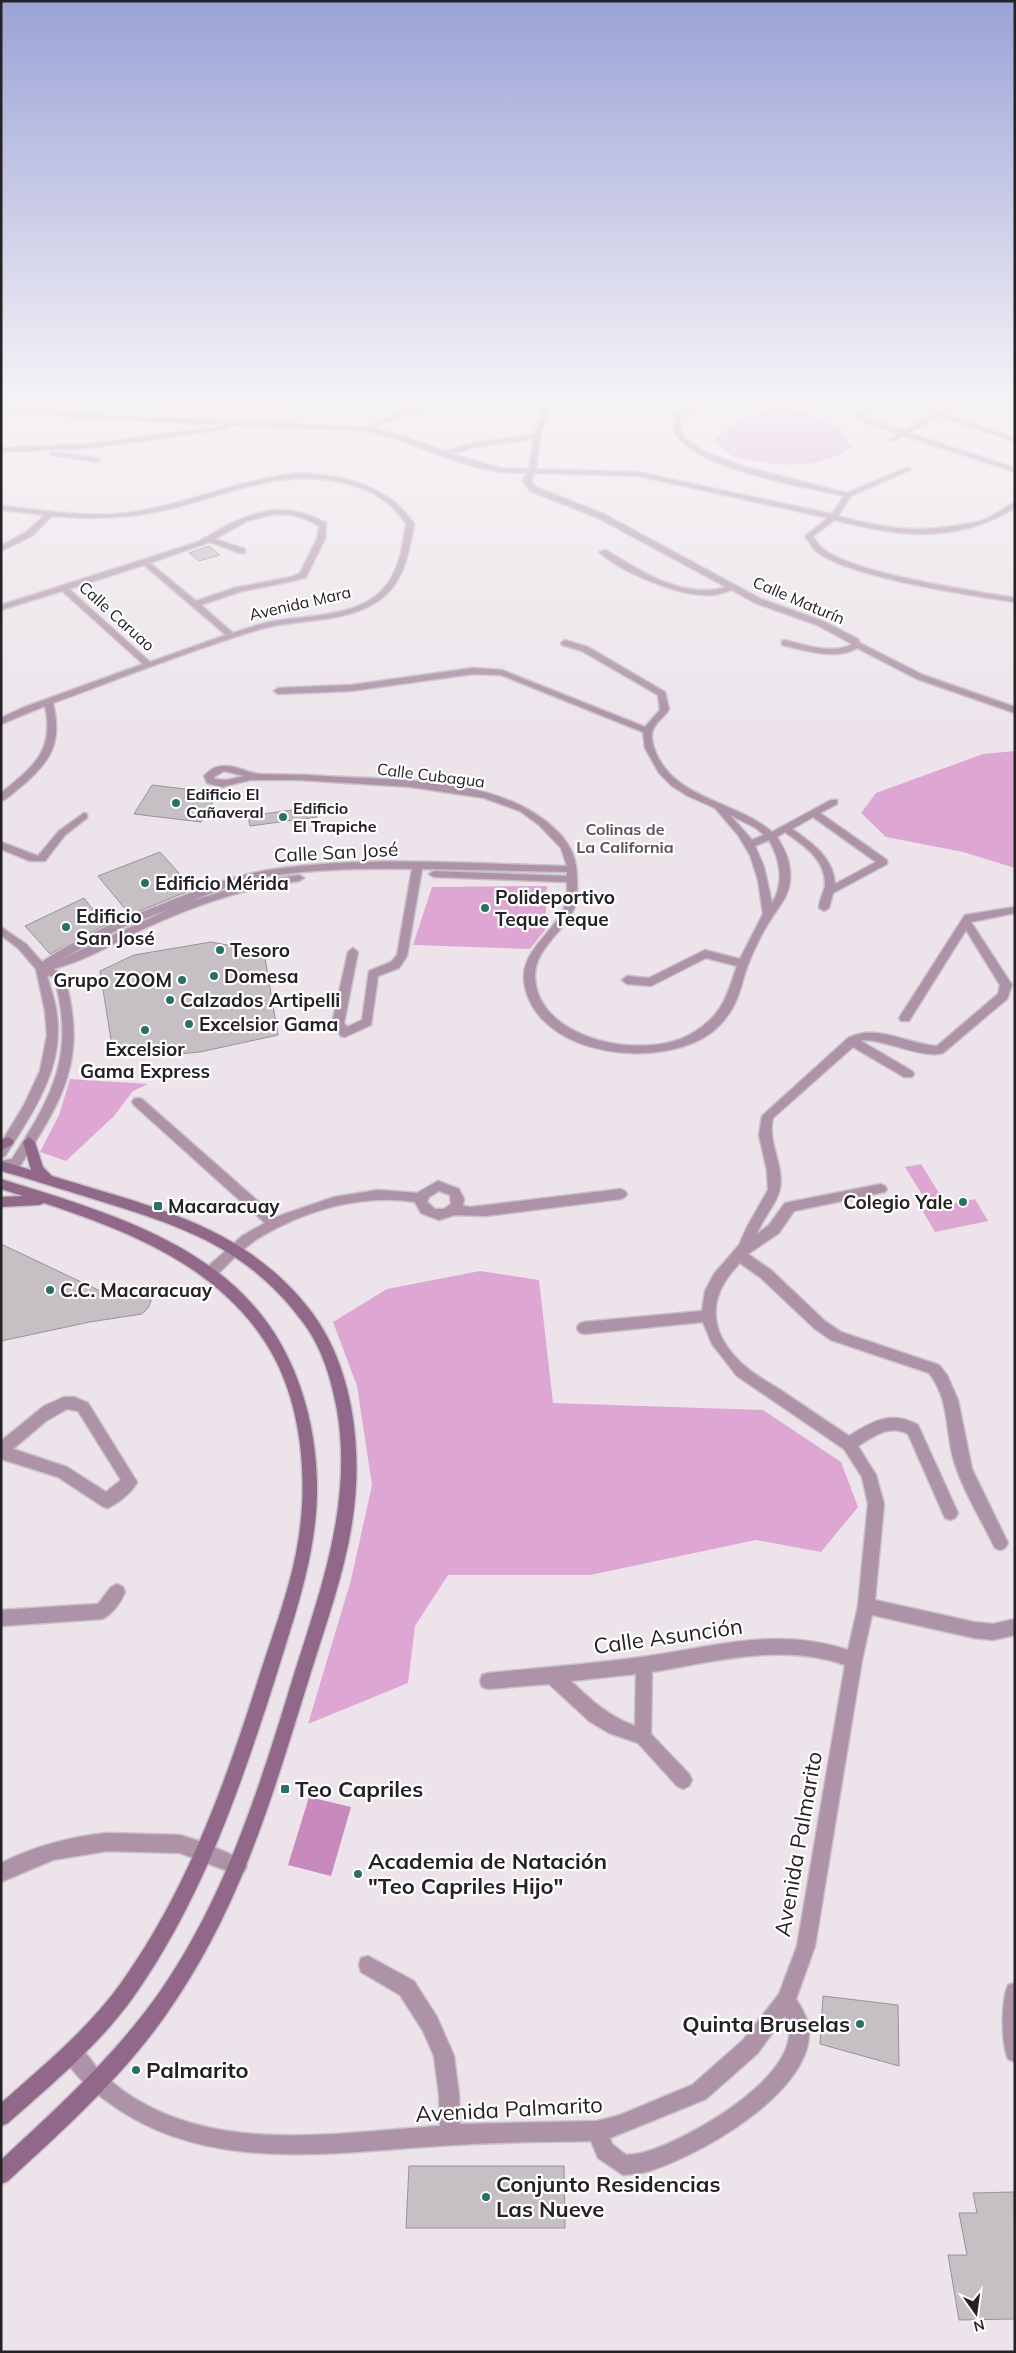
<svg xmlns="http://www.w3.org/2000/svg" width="1016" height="2353" font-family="Mulish,sans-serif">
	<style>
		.green { fill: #dea7d3 }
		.water { fill: #c889bd }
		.building { fill: #c6bfc4; stroke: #999297 }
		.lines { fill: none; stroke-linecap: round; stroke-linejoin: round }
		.street-casing { stroke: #c8c1c7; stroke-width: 3 }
		.secondary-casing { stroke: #c8c1c7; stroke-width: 3 }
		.street { fill: #ae92a8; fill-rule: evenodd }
		.secondary { fill: #916889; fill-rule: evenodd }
		.poi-dot { fill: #297067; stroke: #fff; stroke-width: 2 }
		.labels { text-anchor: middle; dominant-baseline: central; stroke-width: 4.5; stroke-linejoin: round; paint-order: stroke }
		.far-street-label { font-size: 16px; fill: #252225; stroke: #fff }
		.far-poi-label { font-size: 16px; font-weight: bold; fill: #252225; stroke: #fff; text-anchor: start }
		.far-neighbourhood-label { font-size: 16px; font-weight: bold; fill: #5b5459; stroke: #fff }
		.street-label { font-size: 19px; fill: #252225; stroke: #fff }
		.poi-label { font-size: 19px; font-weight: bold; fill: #252225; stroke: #fff; text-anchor: start }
		.near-street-label { font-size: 22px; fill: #252225; stroke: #fff }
		.near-poi-label { font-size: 22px; font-weight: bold; fill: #252225; stroke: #fff; text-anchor: start }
	</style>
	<rect width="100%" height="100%" fill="#ece4ea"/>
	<!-- green -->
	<g class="green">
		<path d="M113 398H346L329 405 190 410 122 402Z"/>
		<path d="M775 409 806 412 840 428 852 447 844 453 815 463 783 465 733 457 714 441 736 420Z"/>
		<path d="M1015 751V868L963 852 886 837 861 813 876 793 983 754Z"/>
		<path d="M547 886 545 930 530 949 413 945 432 887Z"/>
		<path d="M70 1079 148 1084 133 1091 114 1116 66 1161 40 1152 59 1115Z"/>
		<path d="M921 1164 942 1198 926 1201 905 1167Z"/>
		<path d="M975 1199 988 1221 935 1232 922 1210Z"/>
		<path d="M480 1271 539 1280 553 1403 763 1410 841 1462 858 1507 821 1552 756 1540 590 1575H448L415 1626 408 1683 308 1724 351 1580 372 1485 357 1386 333 1322 387 1289Z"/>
	</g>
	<!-- water -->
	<path class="water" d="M309 1797 351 1807 331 1876 288 1865Z"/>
	<!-- building -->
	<g class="building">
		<path d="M209 546 220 555 199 561 189 553Z"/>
		<path d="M152 785 218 793 201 822 134 814Z"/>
		<path d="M315 807 317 817 250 826 248 816Z"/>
		<path d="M160 852 193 889 130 915 98 876Z"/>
		<path d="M84 898 105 925 50 954 25 926Z"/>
		<path d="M211 942 264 952 278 1035 200 1052 147 1057 113 1052 100 971 134 955Z"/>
		<path d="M1 1244 113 1297 131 1286 142 1287 149 1293 151 1301 148 1308 142 1314 90 1322 1 1341Z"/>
		<path d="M823 1996 898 2005 899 2066 820 2044Z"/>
		<path d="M409 2166H564L565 2228H406Z"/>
		<path d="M1014 2192 1015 2319 959 2320 948 2255H967L959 2213H977L973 2193Z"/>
	</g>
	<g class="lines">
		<!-- street casing -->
		<g class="street-casing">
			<g id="street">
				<path d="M464 398H483L411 412 373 428 404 436 445 451 474 443 534 434 547 398H553L540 436 536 469 638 472 832 514 844 496C805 487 690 468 674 431L675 415C710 395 752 398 792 398L789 400 710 405 680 417V428L683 436 703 451 742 466 847 493 906 468H910V470L851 496 838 516C879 527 911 533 954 526 964 524 978 523 988 518 997 514 1005 506 1015 503V508C955 544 899 537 835 520L813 536C815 539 817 543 820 546 846 573 974 591 1015 598V602C974 596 839 576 814 549 811 545 808 540 805 536L828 518 638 476 534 473 531 481 536 487 604 514 761 599 823 621 858 639 860 643 923 675 1015 707V713L917 679 857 648C837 661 804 650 782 645V641L785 640C804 645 834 655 852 644L817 625 755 603 732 590C723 593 714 596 705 595 677 595 619 571 599 552L606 550C640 571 684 600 726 587L598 518 530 491 523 481 527 473C518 473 509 473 500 472 454 465 412 441 367 431L82 418 1 410V406L82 414 366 427 406 409ZM533 439 529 469 501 468 452 454 475 447Z"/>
				<path d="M885 398H892L863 414 862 416 903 431 963 398H979L1015 409V413L970 398 944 414 1015 438V442L939 416 909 433 1015 468V472L904 436 894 441H890V439L898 434 861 421 856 417 858 412Z"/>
				<path d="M227 426 229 427V429L90 448 1 452V448L90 444Z"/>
				<path d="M53 452 97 458 100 460 97 462 51 455 50 454Z"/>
				<path d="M299 473C343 476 388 484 414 524 409 552 404 584 378 601 344 624 299 618 261 629 190 650 122 678 53 703 62 741 52 760 23 785 16 790 9 798 1 801V793C33 767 55 751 45 706L1 724V718L22 708 143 664 62 591 1 610V605L198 542C242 516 277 496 326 523L325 539 306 577 293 581 239 592 201 605 233 633C247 628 260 624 274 621 310 615 365 617 388 583 400 566 403 544 406 524 393 503 372 490 348 484 274 465 224 499 155 512 120 519 87 519 52 516L32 536 1 551V546L26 532 45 515 1 510V506C43 510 86 518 127 513 186 505 239 479 299 473ZM276 514C293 514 304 517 319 526L317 539 300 573 291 577 234 588 196 601 150 563 210 542 239 553H245V549L215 539 247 521ZM144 565 226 635 150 662 69 589Z"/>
				<path d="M565 640 588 647 665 692 669 709C665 717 656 721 653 730 650 737 653 746 656 753 676 800 736 801 772 832L831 800H837V804L820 813 887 860V864L833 893 829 908 824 911 819 908C819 900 824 893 825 885 826 859 803 845 785 832L777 837C787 853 793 868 789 887 786 900 777 909 771 919 761 934 752 954 746 970 742 983 739 997 732 1009 727 1017 720 1026 712 1032 662 1070 541 1058 525 987 517 951 555 934 565 905 568 897 567 889 567 882L434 877 429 874 434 871 567 876V872L422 869 407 956 399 968 378 976 371 1025 345 1037 341 1036 332 1023 348 952 353 948 358 952 344 1023 347 1027 362 1020 369 971 391 962 397 955 412 869C364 868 316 869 269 876 242 880 216 891 191 901L257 881 299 875 304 878 299 881C243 888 192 906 141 930 112 944 85 961 53 969L64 975C88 1058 64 1098 20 1166L1 1171V1161L12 1159C53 1096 76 1054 54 977L47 975C50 988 56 1002 57 1016 64 1068 32 1114 5 1156L1 1158V1143L24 1105 40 1071 47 1035 45 1011 36 969 18 948 1 935V927L26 944 42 962C75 939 113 923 150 909 189 894 228 876 269 870 367 855 468 864 567 866L561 848 539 825 520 811 484 798 411 787 300 780H250L222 787 207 783 204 776 206 774C211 769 216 766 224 766 236 765 247 773 259 774 280 775 302 774 324 776 398 781 503 775 559 833 572 847 577 860 577 880 577 888 578 896 576 904 567 931 534 947 535 977 537 1041 646 1061 691 1034 723 1015 726 998 737 966L706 958 651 986 627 984 622 980 627 976 649 978 705 950 740 959 763 914 758 880 750 855 738 835 715 808 688 796 672 786 659 773 645 748 643 732 501 675 473 674 351 691 278 694 274 691 278 688 351 685 473 668 502 670 645 727 660 710 658 695 582 651 562 645 561 643ZM224 771 244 776 227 780 214 779V777ZM730 815 756 828 764 835 752 840ZM813 817 876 862 835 884C833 857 812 843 792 829ZM769 840C780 859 785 883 772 903L764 867 755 846ZM170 909 61 959 125 926Z"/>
				<path d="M84 813 87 814V818L65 835 45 861H30L1 849V842L38 856 59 831Z"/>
				<path d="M1015 907V913L971 922 1012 985 1007 999 943 1053C922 1059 888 1040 863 1040L861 1041 912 1071 914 1074 912 1077H904L853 1047 773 1118C767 1143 784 1164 780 1188 778 1202 762 1219 757 1234L769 1225 785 1203 790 1202 881 1184 885 1186 887 1189 885 1192 794 1211 779 1233 748 1254 771 1270 825 1321 841 1332 939 1365 947 1375 958 1400 972 1469 1008 1543 1005 1548 1000 1550 995 1548C981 1519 963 1491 954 1461 945 1430 950 1400 929 1373L831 1340 815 1329 761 1278 740 1263C705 1298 708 1335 747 1368 758 1377 773 1385 785 1393 807 1408 828 1422 849 1436 873 1421 892 1410 918 1425L958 1513 955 1518 950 1520 945 1518 908 1434C890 1424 874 1436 858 1446L876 1475 884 1504 875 1600 974 1622 993 1624 1015 1619V1635L993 1640 974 1638 872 1615 862 1660 815 1946 796 1999C802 2008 810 2022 809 2034 808 2095 697 2157 646 2172 638 2174 630 2174 623 2175L598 2158 591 2141C545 2142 500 2142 454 2145 339 2151 209 2177 108 2102 91 2090 71 2073 62 2053L65 2046 72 2043C87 2049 92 2065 104 2075 115 2085 128 2095 141 2102 230 2153 343 2132 440 2126L439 2095 434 2056 423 2031 400 1995 361 1972 359 1965 361 1958 368 1956 414 1981 437 2017 454 2056 459 2095 460 2124 597 2121 620 2115 692 2085 743 2040 779 1994 797 1946 845 1665C781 1643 717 1661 652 1672L651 1734 689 1774 692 1780 689 1786 683 1789 677 1786 638 1743 609 1733 589 1721 549 1684 488 1689 482 1687 480 1681 482 1675 488 1673C540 1668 591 1664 642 1657 714 1647 777 1626 848 1650L858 1606 868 1504 862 1477 844 1449 737 1376 712 1344 703 1322 584 1334 579 1332 577 1328 579 1324 584 1322 702 1311 705 1291 714 1274 739 1245 747 1227 768 1190 767 1171 759 1135 762 1116 848 1038C876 1023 907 1044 937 1046L998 994 1000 985 966 930 909 1021H901L899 1018 965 915ZM636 1674 635 1726C608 1716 591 1700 571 1681ZM785 2016C814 2070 686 2141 645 2152 639 2154 632 2154 626 2155L612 2144 610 2138 706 2099 757 2054Z"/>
				<path d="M138 1098 142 1099 276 1217 334 1197 378 1190 417 1193 438 1181 459 1189 464 1199 463 1206 471 1207 621 1189 625 1191 627 1194 625 1197 621 1199 485 1216 455 1215 439 1220 421 1213 415 1202C361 1193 303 1211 257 1239 241 1250 227 1265 214 1278L209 1279 204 1278 202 1274 204 1270 242 1236 265 1223 134 1105 132 1102 134 1099ZM439 1191 450 1195 451 1204 444 1209H435L427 1202 429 1197Z"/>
				<path d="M64 1397H74L88 1403 137 1482C133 1492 117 1504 107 1508L102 1506 58 1477 1 1459V1441L44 1406ZM67 1409 78 1411 121 1480 106 1492 67 1467 13 1449 46 1421Z"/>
				<path d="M117 1584 123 1587 125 1592C121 1602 112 1615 102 1619L1 1626V1610L98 1604 111 1587Z"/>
				<path d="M107 1833 180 1835 202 1842 244 1860 247 1866 244 1872 238 1875 180 1853 107 1851 53 1860 1 1882V1863C35 1846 69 1837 107 1833Z"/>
				<path d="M1015 1983V2062L1008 2059C1001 2042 1001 2002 1008 1985Z"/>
			</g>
		</g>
		<!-- secondary casing -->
		<g class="secondary-casing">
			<g id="secondary">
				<path d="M8 1137 12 1139 14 1142 12 1145 1 1150V1140Z"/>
				<path d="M29 1137 35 1142 43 1167 52 1176C151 1207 247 1225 313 1314 348 1362 359 1427 356 1485 353 1550 330 1611 311 1672 274 1790 244 1899 174 2003 129 2071 68 2126 8 2181L1 2184V2160C58 2107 116 2055 161 1990 223 1900 256 1798 288 1694 316 1601 354 1510 337 1410 331 1378 322 1347 302 1321 247 1248 184 1227 100 1201 67 1191 34 1180 1 1171V1161L31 1170 23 1142Z"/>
				<path d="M1 1179C87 1206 192 1235 253 1305 296 1353 316 1420 317 1484 318 1550 296 1611 277 1673 241 1786 202 1901 132 1999 98 2046 51 2085 8 2123L1 2126V2103C43 2066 88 2029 121 1983 187 1891 225 1784 259 1677 274 1630 292 1584 299 1536 308 1475 301 1403 270 1350 221 1267 131 1232 44 1203L39 1205 1 1207V1197L23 1196 1 1189Z"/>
			</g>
		</g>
		<!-- street -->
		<use href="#street" class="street"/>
		<!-- secondary -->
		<use href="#secondary" class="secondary"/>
	</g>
	<!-- sky -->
	<linearGradient id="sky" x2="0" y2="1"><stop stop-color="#9ba3d7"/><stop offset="0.55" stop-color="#f6f3f6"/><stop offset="1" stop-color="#f6f3f6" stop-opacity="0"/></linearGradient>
	<rect width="1016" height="727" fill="url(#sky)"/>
	<!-- markers -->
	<g class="poi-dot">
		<circle cx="176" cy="803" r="5"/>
		<circle cx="283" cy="817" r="5"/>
		<circle cx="145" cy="883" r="5"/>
		<circle cx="485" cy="908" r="5"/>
		<circle cx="66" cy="927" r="5"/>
		<circle cx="220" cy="950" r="5"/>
		<circle cx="214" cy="976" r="5"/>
		<circle cx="182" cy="980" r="5"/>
		<circle cx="170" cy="1000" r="5"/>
		<circle cx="189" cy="1024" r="5"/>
		<circle cx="145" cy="1030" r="5"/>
		<circle cx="963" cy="1202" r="5"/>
		<rect x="153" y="1201" width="10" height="10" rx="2.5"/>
		<circle cx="50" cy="1290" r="5"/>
		<rect x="280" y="1784" width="10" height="10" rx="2.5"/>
		<circle cx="358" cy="1874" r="5"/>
		<circle cx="860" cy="2024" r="5"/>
		<circle cx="136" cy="2070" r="5"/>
		<circle cx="486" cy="2197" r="5"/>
	</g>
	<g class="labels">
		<!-- far-street labels -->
		<g class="far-street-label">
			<text transform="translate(799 600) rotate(23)">Calle Maturín</text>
			<text transform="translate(300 603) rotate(-13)">Avenida Mara</text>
			<text transform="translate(117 616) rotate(42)">Calle Caruao</text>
			<text transform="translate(431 775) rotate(7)">Calle Cubagua</text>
		</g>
		<!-- far-poi labels -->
		<g class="far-poi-label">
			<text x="186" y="794">Edificio El<tspan x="186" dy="18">Cañaveral</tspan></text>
			<text x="293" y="808">Edificio<tspan x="293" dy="18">El Trapiche</tspan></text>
		</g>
		<!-- far-neighbourhood labels -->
		<g class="far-neighbourhood-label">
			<text x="625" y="829">Colinas de<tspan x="625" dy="18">La California</tspan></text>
		</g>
		<!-- street labels -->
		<g class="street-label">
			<text transform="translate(336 852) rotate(-3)">Calle San José</text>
		</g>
		<!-- poi labels -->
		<g class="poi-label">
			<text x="155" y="883">Edificio Mérida</text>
			<text x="495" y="897">Polideportivo<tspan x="495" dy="22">Teque Teque</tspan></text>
			<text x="76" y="916">Edificio<tspan x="76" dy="22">San José</tspan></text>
			<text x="230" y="950">Tesoro</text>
			<text x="224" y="976">Domesa</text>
			<text x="172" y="980" text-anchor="end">Grupo ZOOM</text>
			<text x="180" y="1000">Calzados Artipelli</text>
			<text x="199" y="1024">Excelsior Gama</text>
			<text x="145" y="1049" text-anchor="middle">Excelsior<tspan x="145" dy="22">Gama Express</tspan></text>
			<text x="953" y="1202" text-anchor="end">Colegio Yale</text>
			<text x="168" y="1206">Macaracuay</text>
			<text x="60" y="1290">C.C. Macaracuay</text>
		</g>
		<!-- near-street labels -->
		<g class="near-street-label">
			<text transform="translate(668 1636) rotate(-8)">Calle Asunción</text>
			<text transform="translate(798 1844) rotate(-80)">Avenida Palmarito</text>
			<text transform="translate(509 2109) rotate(-3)">Avenida Palmarito</text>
		</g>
		<!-- near-poi labels -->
		<g class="near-poi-label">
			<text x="295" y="1789">Teo Capriles</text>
			<text x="368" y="1861">Academia de Natación<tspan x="368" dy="25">"Teo Capriles Hijo"</tspan></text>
			<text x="850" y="2024" text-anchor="end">Quinta Bruselas</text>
			<text x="146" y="2070">Palmarito</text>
			<text x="496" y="2184">Conjunto Residencias<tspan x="496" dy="25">Las Nueve</tspan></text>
		</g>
	</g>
	<!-- border -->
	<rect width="1016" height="2353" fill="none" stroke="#252225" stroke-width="5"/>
	<!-- north arrow -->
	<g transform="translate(976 2313) rotate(166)" stroke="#ffffff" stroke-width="4" paint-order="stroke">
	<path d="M0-4L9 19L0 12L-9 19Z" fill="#252225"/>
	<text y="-8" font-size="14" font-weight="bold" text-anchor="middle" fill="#252225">N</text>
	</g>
</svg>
